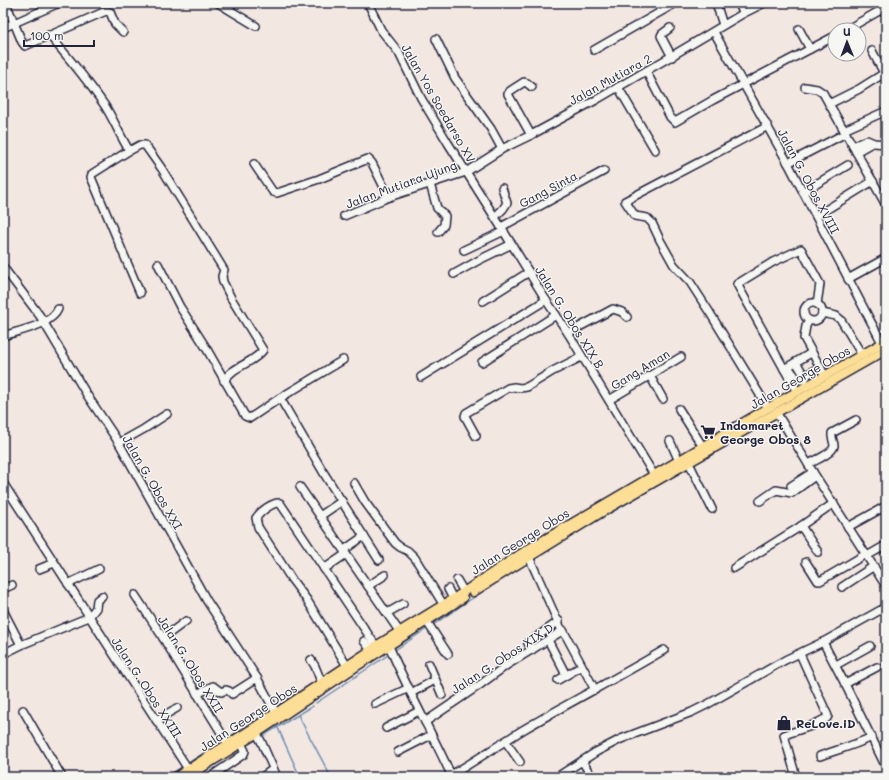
<svg xmlns="http://www.w3.org/2000/svg" width="889" height="780" font-family="Mali,sans-serif">
	<style>
		.lines { fill: none; stroke-linecap: round; stroke-linejoin: round }
		.stream { stroke: #6d8fb1; stroke-width: 1.5 }
		.minor-casing { stroke: #22223b; stroke-width: 10 }
		.major-casing { stroke: #22223b; stroke-width: 11 }
		.minor { stroke: #f6f6f2; stroke-width: 7 }
		.major { stroke: #fcde96; stroke-width: 8 }
		.labels { text-anchor: middle; dominant-baseline: central; stroke-width: 3; stroke-linejoin: round; paint-order: stroke }
		.street-label { font-size: 12px; fill: #22223b; stroke: #f6f6f2 }
		.poi-label { font-size: 12px; font-weight: bold; fill: #22223b; stroke: #f6f6f2; text-anchor: start }
	</style>
	<rect width="100%" height="100%" fill="#f3e7e2"/>
	<filter id="ink" filterUnits="userSpaceOnUse"><feTurbulence type="fractalNoise" baseFrequency=".025" numOctaves="2"/><feDisplacementMap in="SourceGraphic" scale="8" xChannelSelector="R" yChannelSelector="G"/><feConvolveMatrix kernelMatrix="1 2 1 2 8 2 1 2 1" color-interpolation-filters="sRGB"/></filter>
	<g filter="url(#ink)">
		<g class="lines">
			<!-- stream -->
			<g class="stream">
				<path d="M693 465 754 430"/>
				<path d="M572 519 649 473"/>
				<path d="M586 527 688 468"/>
				<path d="M433 625 489 587"/>
				<path d="M395 650 428 628"/>
				<path d="M316 703 388 655"/>
				<path d="M277 706 313 684"/>
				<path d="M298 715 331 777"/>
				<path d="M278 728 300 777"/>
				<path d="M261 737 313 706"/>
				<path d="M228 738 271 711"/>
				<path d="M245 746 258 739"/>
				<path d="M188 763 222 742"/>
				<path d="M166 777 182 767"/>
				<path d="M196 777 240 748"/>
			</g>
			<!-- minor casing -->
			<g class="minor-casing">
				<g id="minor">
					<path d="M6 3 22 42 25 46 106 11 110 12 115 24 123 32"/>
					<path d="M218 3 256 26"/>
					<path d="M368 3 381 30 399 53 421 98 448 143 501 227 546 300 568 333 654 475"/>
					<path d="M716 3 723 25"/>
					<path d="M738 3 744 13"/>
					<path d="M3 28 59 3"/>
					<path d="M670 28 662 34 661 36 672 57"/>
					<path d="M799 29 810 49"/>
					<path d="M846 30 886 7"/>
					<path d="M714 32 788 163 882 343"/>
					<path d="M49 35C69 58 88 81 105 106 114 120 120 136 129 150H131L140 145H145L162 169 224 270 222 276 223 282 231 298 263 350C253 364 232 366 224 381"/>
					<path d="M436 39 455 78 491 129 502 149"/>
					<path d="M594 50 676 3"/>
					<path d="M646 71 670 117 675 122 713 100 835 36"/>
					<path d="M618 87 655 150"/>
					<path d="M805 87 817 89 823 93 886 205"/>
					<path d="M829 104 859 89 883 74V71L872 51"/>
					<path d="M844 130 886 111"/>
					<path d="M531 135 508 94 510 91 524 82 527 83 532 87"/>
					<path d="M853 146 867 140 874 143 886 144"/>
					<path d="M130 150 92 174 91 177 140 293"/>
					<path d="M856 152 872 143"/>
					<path d="M788 163 846 133"/>
					<path d="M254 164 273 192 277 193 319 179 368 159 372 163 389 197"/>
					<path d="M430 184 437 208 445 216 444 225 438 232"/>
					<path d="M803 192 848 165"/>
					<path d="M344 216 389 197 466 172 502 149 531 135 596 100 670 57 744 13 764 3"/>
					<path d="M816 216 873 181"/>
					<path d="M495 217 503 209 507 203 502 188"/>
					<path d="M501 227 604 171"/>
					<path d="M464 250 504 231"/>
					<path d="M158 264 180 307 205 346 245 416 250 418 280 398 325 475 379 560"/>
					<path d="M3 267 40 316 87 395 119 443 207 601 257 678 276 713"/>
					<path d="M454 274 481 259 512 244"/>
					<path d="M848 279 886 258"/>
					<path d="M483 301 529 272"/>
					<circle cx="813" cy="312" r="9"/>
					<path d="M822 313 836 316 841 320 862 355"/>
					<path d="M809 320 806 326 804 338 825 376"/>
					<path d="M568 333 613 309 622 312 627 317"/>
					<path d="M3 336C18 331 52 325 58 309"/>
					<path d="M482 362 556 315"/>
					<path d="M796 362 804 375 810 373 820 367"/>
					<path d="M788 367 798 380H804L808 374"/>
					<path d="M784 369 811 353"/>
					<path d="M650 376 663 399"/>
					<path d="M421 377 546 300"/>
					<path d="M797 392 737 284 773 262 801 249 820 284 817 304"/>
					<path d="M280 398 343 360"/>
					<path d="M609 400 681 357"/>
					<path d="M768 408 710 313 690 282 674 265 660 240 652 223 647 218 635 216 625 201 768 126"/>
					<path d="M679 409 703 447"/>
					<path d="M776 412 813 472 886 586"/>
					<path d="M476 436 465 416 466 413 508 388 514 387 520 388 527 387 553 371 581 357"/>
					<path d="M670 441 679 461"/>
					<path d="M119 443 144 429 167 414"/>
					<path d="M689 463 712 509"/>
					<path d="M808 464C814 461 833 453 834 446 834 441 831 438 832 433L856 420"/>
					<path d="M3 483 188 769"/>
					<path d="M354 483 365 502 395 543 400 547 408 551 415 558 443 604"/>
					<path d="M791 486 813 472"/>
					<path d="M300 487 399 631"/>
					<path d="M760 501 776 490 792 493 815 476"/>
					<path d="M320 516 342 501"/>
					<path d="M801 526 818 552"/>
					<path d="M848 527 886 506"/>
					<path d="M344 550 364 536"/>
					<path d="M867 556 886 545"/>
					<path d="M806 562 818 581H820L866 554"/>
					<path d="M734 568 798 528 834 503"/>
					<path d="M39 569 54 563"/>
					<path d="M324 569 346 554"/>
					<path d="M457 580 464 592"/>
					<path d="M68 584 99 569"/>
					<path d="M368 586 385 575"/>
					<path d="M842 587 874 566"/>
					<path d="M3 589 12 585"/>
					<path d="M448 589 453 599"/>
					<path d="M135 595 160 633 228 744"/>
					<path d="M3 610 21 645"/>
					<path d="M387 613 403 604"/>
					<path d="M427 622 448 654"/>
					<path d="M563 630 595 690"/>
					<path d="M163 638 186 621"/>
					<path d="M548 640 566 675"/>
					<path d="M364 641 371 650"/>
					<path d="M823 642 845 684 886 767"/>
					<path d="M389 646C408 691 432 733 452 777"/>
					<path d="M532 650 528 643 559 621"/>
					<path d="M885 652 886 651"/>
					<path d="M3 654 21 645 89 617 96 608 97 600 102 596"/>
					<path d="M311 660C319 670 316 674 322 682"/>
					<path d="M429 664 442 695"/>
					<path d="M836 665 870 646"/>
					<path d="M347 666 307 600 292 580 258 527 256 518C260 512 272 502 280 503L376 646"/>
					<path d="M558 680 577 669"/>
					<path d="M845 684 877 667"/>
					<path d="M411 693 435 680"/>
					<path d="M197 694 213 686 221 692 226 690 229 691 232 694 257 678"/>
					<path d="M375 704 409 688"/>
					<path d="M23 710 62 777"/>
					<path d="M156 720 177 708"/>
					<path d="M425 722 481 684 507 665 562 631 529 557"/>
					<path d="M386 728 419 711"/>
					<path d="M254 729 261 741 277 777"/>
					<path d="M506 742 520 762"/>
					<path d="M398 752 431 735"/>
					<path d="M820 756C837 750 855 745 872 737"/>
					<path d="M582 761 592 777"/>
					<path d="M451 775C477 760 501 743 526 728 572 701 619 677 664 650"/>
					<path d="M210 777 244 754 245 751 241 743"/>
					<path d="M262 777 273 769"/>
					<path d="M557 777 596 752 621 739 692 712 708 704 785 660 823 642 886 607"/>
					<path d="M796 777 784 735 811 726 827 718 828 716 800 654"/>
				</g>
			</g>
			<!-- major casing -->
			<g class="major-casing">
				<g id="major">
					<path d="M473 592 602 512 886 350"/>
					<path d="M176 777 253 728 371 650 376 646 453 599 525 551 768 408 886 341"/>
					<path d="M187 777 257 733 357 666 463 598"/>
				</g>
			</g>
			<!-- minor -->
			<use href="#minor" class="minor"/>
			<!-- major -->
			<use href="#major" class="major"/>
		</g>
	</g>
	<!-- icons -->
	<defs>
		<g id="supermarket-bare" transform="scale(1.2)"><path d="M-6-5.5h2.5l.6 2H6L4.5 2H-2.5L-4.4-4H-6ZM-1.5 3.2a1.3 1.3 0 1 0 .1 0ZM3 3.2a1.3 1.3 0 1 0 .1 0Z" fill="#22223b" stroke="#f6f6f2" stroke-width="2.5" paint-order="stroke"/></g>
		<g id="shop-bare" transform="scale(1.2)"><path d="M-5-2.5h2.3a2.7 3.5 0 0 1 5.4 0H5L5.5 6h-11ZM-1.5-2.5h3a1.5 2.3 0 0 0-3 0Z" fill="#22223b" stroke="#f6f6f2" stroke-width="2.5" paint-order="stroke"/></g>
	</defs>
	<g fill-rule="evenodd">
		<use href="#supermarket-bare" x="708" y="432"/>
		<use href="#shop-bare" x="784" y="723"/>
	</g>
	<g class="labels">
		<!-- street labels -->
		<g class="street-label">
			<text transform="translate(610 79) rotate(-29)">Jalan Mutiara 2</text>
			<text transform="translate(439 103) rotate(60)">Jalan Yos Soedarso XV</text>
			<text transform="translate(809 181) rotate(62)">Jalan G. Obos XVIII</text>
			<text transform="translate(401 184) rotate(-20)">Jalan Mutiara Ujung</text>
			<text transform="translate(548 189) rotate(-28)">Gang Sinta</text>
			<text transform="translate(570 317) rotate(58)">Jalan G. Obos XIX B</text>
			<text transform="translate(640 369) rotate(-31)">Gang Aman</text>
			<text transform="translate(800 377) rotate(-30)">Jalan George Obos</text>
			<text transform="translate(153 482) rotate(60)">Jalan G. Obos XXI</text>
			<text transform="translate(520 541) rotate(-32)">Jalan George Obos</text>
			<text transform="translate(502 658) rotate(-33)">Jalan G. Obos XIX D</text>
			<text transform="translate(191 664) rotate(58)">Jalan G. Obos XXII</text>
			<text transform="translate(147 687) rotate(57)">Jalan G. Obos XXIII</text>
			<text transform="translate(248 717) rotate(-33)">Jalan George Obos</text>
		</g>
		<!-- poi labels -->
		<g class="poi-label">
			<text x="720" y="425">Indomaret<tspan x="720" dy="14">George Obos 8</tspan></text>
			<text x="796" y="723">ReLove.iD</text>
		</g>
	</g>
	<!-- margin -->
	<rect width="889" height="780" fill="none" stroke="#f6f6f2" stroke-width="16"/>
	<rect x="8" y="8" width="873" height="764" fill="none" stroke="#22223b" stroke-width="1.5" filter="url(#ink)"/>
	<!-- north arrow -->
	<g transform="translate(847 42) rotate(359)"><circle r="19" fill="#f6f6f2" stroke="#a1a1a9"/>
	<path d="M0-3L7 15L0 10L-7 15Z" fill="#22223b"/>
	<text y="-6" font-size="11" font-weight="bold" text-anchor="middle" fill="#22223b">U</text>
	</g>
	<!-- scale -->
	<path d="M24 40v6h70v-6" fill="none" stroke="#22223b" stroke-width="2"/>
	<text x="30" y="40" font-size="12" fill="#22223b" stroke="#f6f6f2" stroke-width="3" paint-order="stroke">100 m</text>
</svg>
